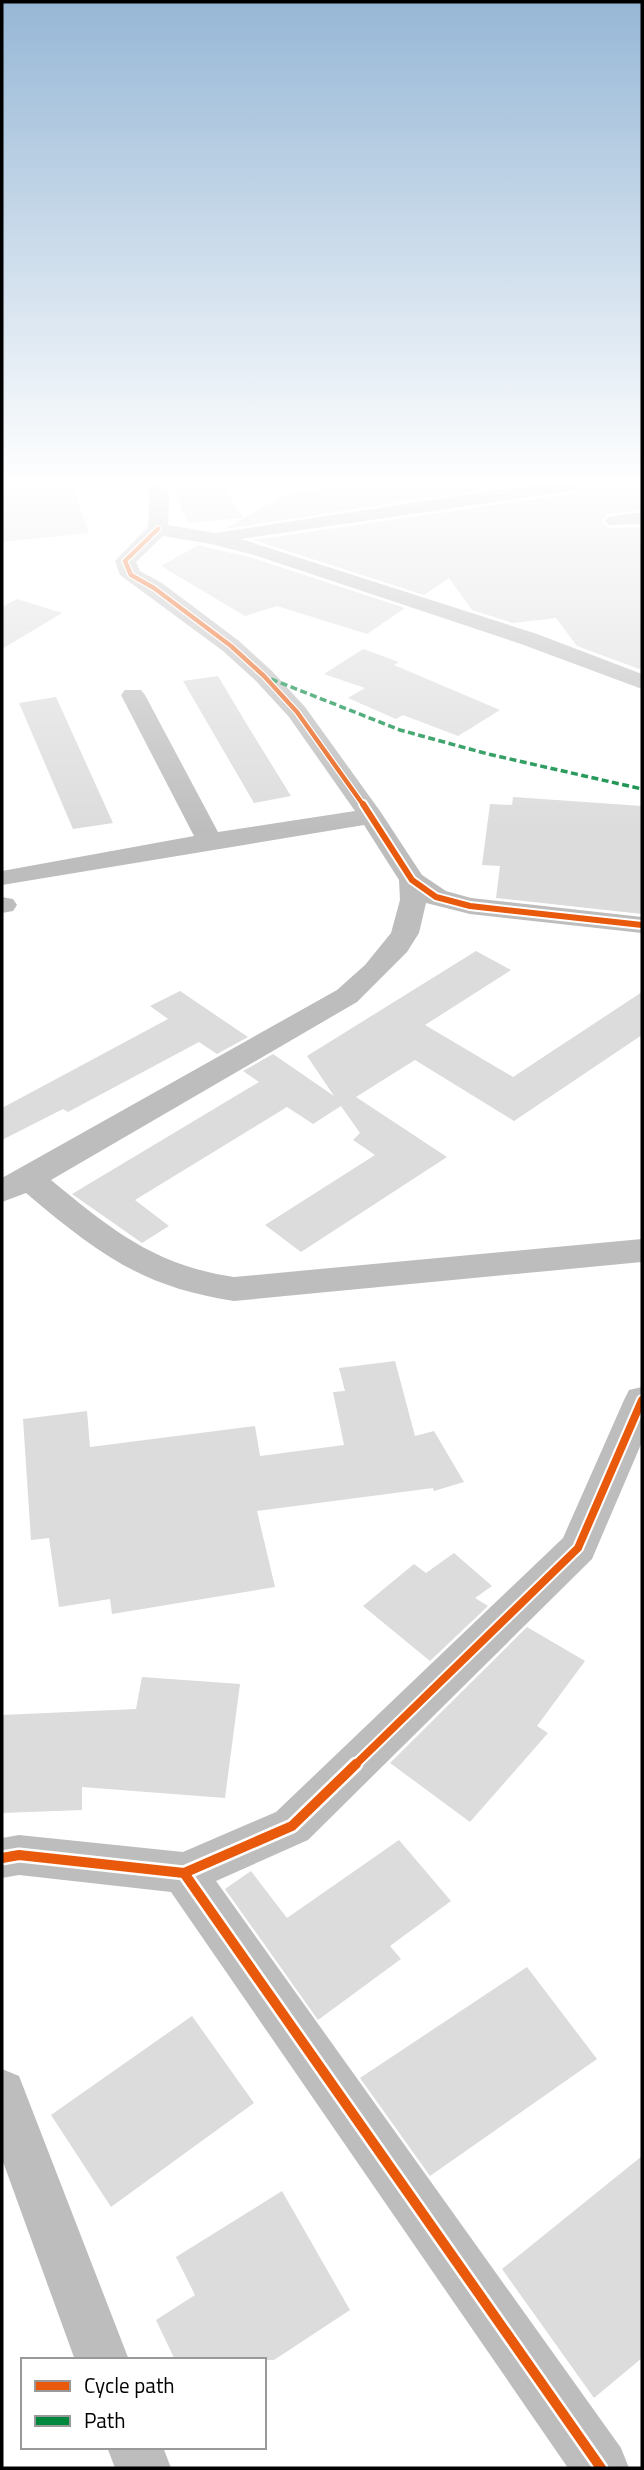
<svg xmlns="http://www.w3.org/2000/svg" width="644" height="2470" font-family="'Titillium Web',sans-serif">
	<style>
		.building { fill: #dcdcdc }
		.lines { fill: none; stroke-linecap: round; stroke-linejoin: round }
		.minor { fill: #bdbdbd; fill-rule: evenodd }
		.quiet { stroke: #00873e; stroke-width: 3.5; stroke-dasharray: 7 3.5; stroke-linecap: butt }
		.cycleway-far3-casing { stroke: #fff; stroke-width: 7 }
		.cycleway-far2-casing { stroke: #fff; stroke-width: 10 }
		.cycleway-far1-casing { stroke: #fff; stroke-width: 12 }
		.cycleway-casing { stroke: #fff; stroke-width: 15 }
		.cycleway-far3 { stroke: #e8590c; stroke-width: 4.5 }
		.cycleway-far2 { stroke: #e8590c; stroke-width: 6 }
		.cycleway-far1 { stroke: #e8590c; stroke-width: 8 }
		.cycleway { stroke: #e8590c; stroke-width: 10 }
	</style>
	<rect width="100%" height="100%" fill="#fff"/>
	<!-- building -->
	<g class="building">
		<path d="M72 484 89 533 2 542V489Z"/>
		<path d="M169 484H223L243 518 189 523Z"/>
		<path d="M359 484H518L225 529 285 494Z"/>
		<path d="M590 484H642V510L608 514 602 521 608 528 642 527V670L577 646 556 618 513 623 472 610 449 578 424 595 253 540 577 493Z"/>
		<path d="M198 545 253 558 405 608 367 634 277 606 245 616 161 566Z"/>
		<path d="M17 599 62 613 2 649V607Z"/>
		<path d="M363 649 399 662 394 665 500 710 458 736 403 715 396 719 348 698 365 688 324 674Z"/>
		<path d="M218 676 246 723 291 796 254 803 183 681Z"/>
		<path d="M56 697 113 823 73 829 19 703Z"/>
		<path d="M513 797 642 806V914L496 898 500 866 482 865 490 804 512 805Z"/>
		<path d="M476 951 511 970 425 1025 513 1077 642 992V1035L514 1121 415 1060 356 1097 447 1157 301 1252 265 1225 375 1155 353 1140 360 1133 341 1106 313 1124 287 1107 135 1200 169 1226 142 1243 72 1194 259 1082 243 1071 273 1054 334 1096 307 1056Z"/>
		<path d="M180 991 248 1037 217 1054 199 1042 68 1112 63 1109 2 1140V1108L168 1019 150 1006Z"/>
		<path d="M395 1361 415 1436 434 1431 464 1482 434 1491 433 1488 257 1511 275 1587 112 1614 110 1599 59 1607 49 1538 31 1540 23 1419 87 1411 90 1447 255 1426 260 1456 344 1445 333 1392 345 1391 339 1368Z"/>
		<path d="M454 1553 492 1586 475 1598 488 1606 430 1661 363 1606 414 1564 426 1573Z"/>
		<path d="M527 1627 585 1661 537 1726 548 1733 470 1822 390 1763Z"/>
		<path d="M142 1677 240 1684 225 1798 82 1787V1810L2 1813V1715L136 1709Z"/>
		<path d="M399 1840 451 1901 390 1946 401 1959 318 2020 225 1889 251 1871 287 1918Z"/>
		<path d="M527 1967 597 2059 430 2176 360 2078Z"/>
		<path d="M192 2016 254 2103 111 2207 51 2115Z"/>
		<path d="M642 2156V2358L594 2398 502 2269Z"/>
		<path d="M282 2191 350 2310 274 2360H175L156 2320 195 2295 176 2257Z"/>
	</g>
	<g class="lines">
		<!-- minor -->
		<g class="minor">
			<path d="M146 484H166L169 496 168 525 215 533 536 484H587L577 490 241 539 537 634 642 674V689L521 644 254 555 211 544 163 536 136 562 140 571 162 583 239 641 272 671 305 707 380 811 422 875 446 891 471 898 642 917V933L470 914 426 903 419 933 407 952 357 1002 51 1180C112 1230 154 1265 234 1277L642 1239V1262L234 1301C141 1287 96 1252 26 1193L2 1202V1178L337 990 365 965 391 933 400 900 399 880 364 825 2 885V871L194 836 121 695 125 690H141L145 695 218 832 355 811 289 717 256 681 223 651 120 575 115 561 148 527 149 496Z"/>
			<path d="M642 512V524L608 525 605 521 608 517Z"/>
			<path d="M2 897 13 899 17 905 13 911 2 913Z"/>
			<path d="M642 1387V1442L592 1559 308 1840 216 1881 621 2448 629 2468H568L171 1892 19 1875 2 1878V1838L19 1835 183 1852 276 1812 563 1538 624 1400 629 1390Z"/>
			<path d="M2 2069 19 2076 129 2360H75L2 2159Z"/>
			<path d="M107 2447H163L171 2468H115Z"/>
		</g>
		<!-- quiet -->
		<path class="quiet" d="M271 679 400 730 488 754 642 789"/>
		<!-- cycleway-far3 casing -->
		<g class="cycleway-far3-casing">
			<path id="cycleway-far3" d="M158 529 125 561 131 575 154 588 231 646 264 676 297 712 364 806"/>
		</g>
		<!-- cycleway-far2 casing -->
		<g class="cycleway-far2-casing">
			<path id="cycleway-far2" d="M363 804 412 880 436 897 470 906 642 925"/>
		</g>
		<!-- cycleway-far1 casing -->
		<g class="cycleway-far1-casing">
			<path id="cycleway-far1" d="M354 1766 578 1548 642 1400"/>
		</g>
		<!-- cycleway casing -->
		<g class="cycleway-casing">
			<g id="cycleway">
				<path d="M2 1858 19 1855 184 1873 292 1826 356 1764"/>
				<path d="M184 1873 601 2468"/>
			</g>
		</g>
		<!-- cycleway-far3 -->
		<use href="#cycleway-far3" class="cycleway-far3"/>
		<!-- cycleway-far2 -->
		<use href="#cycleway-far2" class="cycleway-far2"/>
		<!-- cycleway-far1 -->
		<use href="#cycleway-far1" class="cycleway-far1"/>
		<!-- cycleway -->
		<use href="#cycleway" class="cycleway"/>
	</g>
	<!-- sky -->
	<linearGradient id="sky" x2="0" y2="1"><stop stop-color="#96b7d6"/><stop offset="0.58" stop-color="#fff"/><stop offset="1" stop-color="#fff" stop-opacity="0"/></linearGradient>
	<rect width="644" height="830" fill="url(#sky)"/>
	<!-- border -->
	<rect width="644" height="2470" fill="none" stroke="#000000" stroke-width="7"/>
	<!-- legend -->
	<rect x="21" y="2358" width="245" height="91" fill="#ffffff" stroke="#999999" stroke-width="2"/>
	<rect x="35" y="2381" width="35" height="10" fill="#e8590c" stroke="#999999" stroke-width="2"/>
	<text x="84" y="2393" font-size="21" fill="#000000">Cycle path</text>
	<rect x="35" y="2416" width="35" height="10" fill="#00873e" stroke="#999999" stroke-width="2"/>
	<text x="84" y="2428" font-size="21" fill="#000000">Path</text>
</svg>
